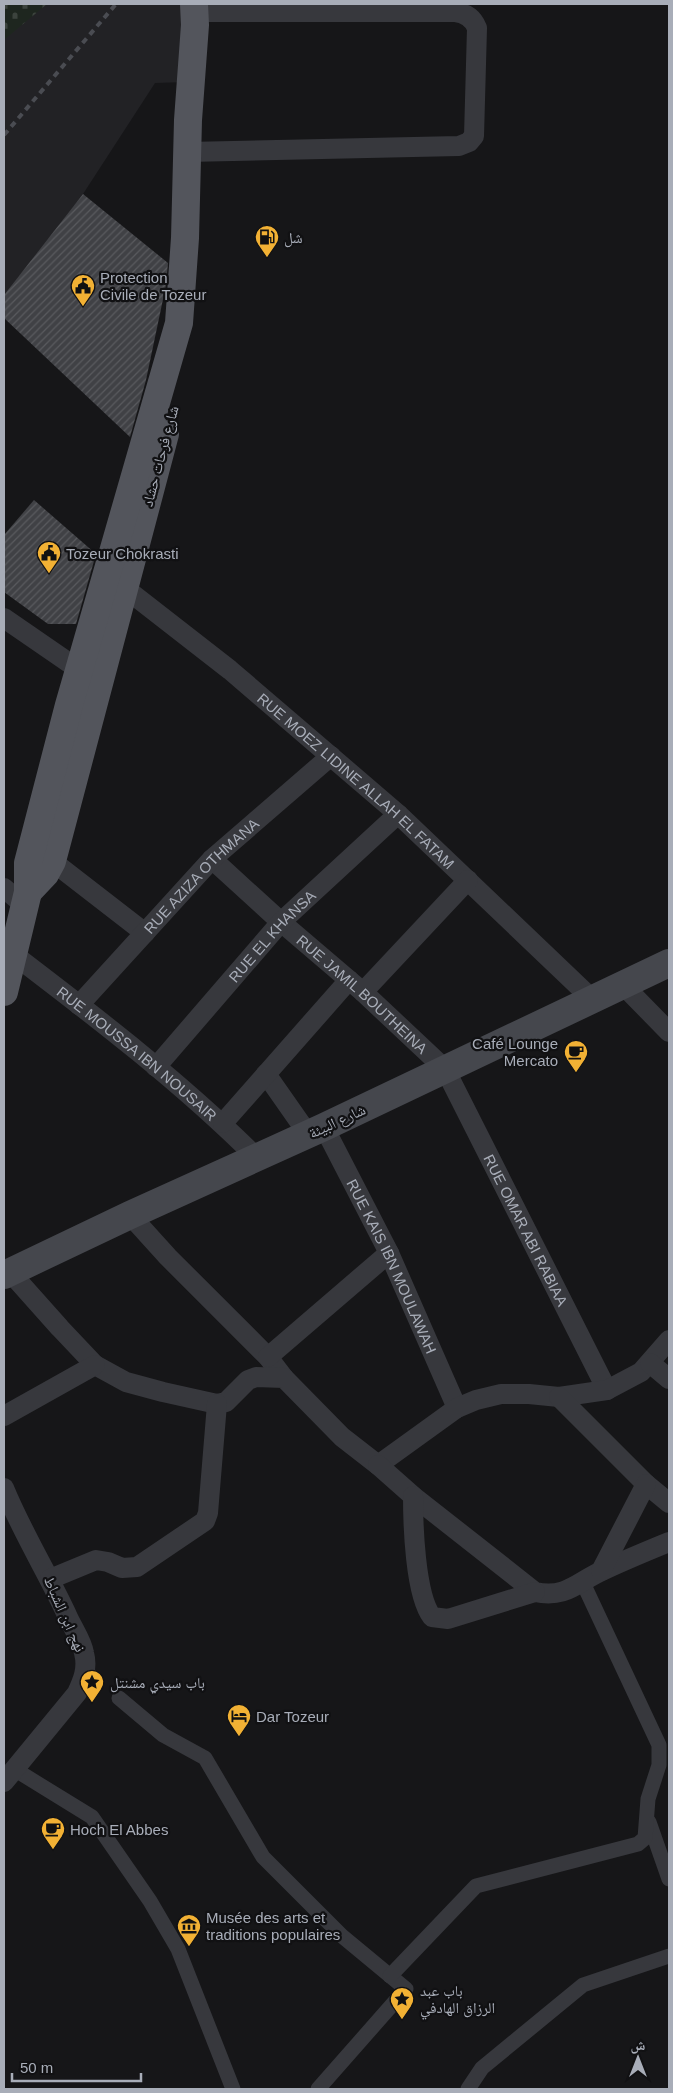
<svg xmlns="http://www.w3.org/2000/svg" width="673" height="2093" font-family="Arial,'Noto Naskh Arabic',sans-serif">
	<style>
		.built { fill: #222225 }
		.cemetery { fill: url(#cemetery-stones) }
		.building { fill: url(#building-hatch) }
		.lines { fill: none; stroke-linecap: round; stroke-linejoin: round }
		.pedestrian { stroke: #37383d; stroke-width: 15 }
		.minor { stroke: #37383d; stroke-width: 20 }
		.secondary { stroke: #45474d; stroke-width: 28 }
		.primary { stroke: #53555c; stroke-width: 28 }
		.rail { stroke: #4a4c52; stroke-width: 4; stroke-dasharray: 6 5; stroke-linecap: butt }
		.labels { text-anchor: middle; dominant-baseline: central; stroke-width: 4.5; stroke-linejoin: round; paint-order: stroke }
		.poi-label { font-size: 15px; fill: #a8adb8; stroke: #111113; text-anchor: start }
		.street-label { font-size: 15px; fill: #a8adb8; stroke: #111113 }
	</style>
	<defs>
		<pattern id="cemetery-stones" width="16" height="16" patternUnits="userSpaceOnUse" patternTransform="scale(1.25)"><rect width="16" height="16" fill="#1e261f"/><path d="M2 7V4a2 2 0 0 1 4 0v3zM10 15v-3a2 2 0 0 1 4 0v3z" fill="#3c433d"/></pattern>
		<pattern id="building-hatch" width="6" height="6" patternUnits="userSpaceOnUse" patternTransform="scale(1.25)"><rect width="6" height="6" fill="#404145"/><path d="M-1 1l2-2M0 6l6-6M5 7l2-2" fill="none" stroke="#595a5e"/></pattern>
	</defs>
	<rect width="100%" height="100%" fill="#161618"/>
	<!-- built -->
	<path class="built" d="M41 4H183L187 82 155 83 83 194 4 295V38Z"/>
	<!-- cemetery -->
	<path class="cemetery" d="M4 4H47L4 40Z"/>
	<!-- building -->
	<g class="building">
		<path d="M83 194 168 263 166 285 146 380 130 437 4 318V295Z"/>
		<path d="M34 500 96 554 76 624H48L4 592V535Z"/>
	</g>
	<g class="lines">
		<!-- pedestrian -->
		<g class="pedestrian">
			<path d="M119 1698 163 1735 205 1758 263 1857 342 1936 406 1989 318 2089"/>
			<path d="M14 1769 92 1817 150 1901 178 1949 233 2089"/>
			<path d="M649 1822 669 1879"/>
			<path d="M390 1976 476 1886 638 1844 645 1838 648 1799 659 1765V1745L583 1583"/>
			<path d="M468 2089 482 2068 583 1985 669 1956"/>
		</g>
		<!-- minor -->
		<g class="minor">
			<path d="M187 152 459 146 469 142 474 136 477 28C473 18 466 13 455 12H209"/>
			<path id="s1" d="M113 583 126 589 230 670 398 814 592 999"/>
			<path d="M4 618 78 669"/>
			<path id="s2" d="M212 859 281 922 363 992 445 1069 607 1390"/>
			<path d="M52 861 145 933"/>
			<path d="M4 888 25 906"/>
			<path id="s3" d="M13 954C97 1018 182 1083 257 1158"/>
			<path d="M623 985 669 1032"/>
			<path d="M363 992 468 880"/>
			<path id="s4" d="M79 1005 212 859 331 756"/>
			<path id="s5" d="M156 1067 281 922 398 814"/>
			<path d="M266 1074 308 1134"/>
			<path d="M223 1123 349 980"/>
			<path id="s6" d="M324 1127 389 1253 457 1408"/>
			<path d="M130 1215 168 1257 268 1357 284 1378"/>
			<path d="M11 1273 60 1328 95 1365 126 1382 163 1392 217 1404 226 1402 248 1380 256 1377 284 1378 342 1437 378 1465 457 1408 476 1400 501 1394H529L559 1397 607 1390 641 1372 669 1340"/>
			<path d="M268 1357 389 1253"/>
			<path d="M650 1363 669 1379"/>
			<path d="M559 1397 646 1484 669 1503"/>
			<path d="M4 1416 95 1365"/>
			<path d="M378 1465 413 1496 535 1592C567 1599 578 1581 604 1570 625 1560 647 1551 669 1542"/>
			<path d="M4 1488C22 1532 47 1572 67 1615 72 1627 82 1640 84 1653 88 1668 83 1680 77 1693L4 1782"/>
			<path d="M413 1496C413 1524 415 1595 432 1617L448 1619 535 1592"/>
			<path d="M601 1571 646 1484"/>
			<path d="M50 1579 96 1560 108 1562 122 1568 137 1567 205 1521 208 1513 217 1404"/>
		</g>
		<!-- secondary -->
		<path class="secondary" d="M4 1275 130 1215 324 1127 669 963"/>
		<!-- primary -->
		<g class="primary">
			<path d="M28 892 45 874 52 861 165 434"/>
			<path d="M4 992 28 892V863L69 705 179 323 185 238 188 120 195 25 194 4"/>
		</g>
		<!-- rail -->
		<path class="rail" d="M4 135 116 4"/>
	</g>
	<!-- icons -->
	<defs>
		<g id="fuel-pin" transform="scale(1.25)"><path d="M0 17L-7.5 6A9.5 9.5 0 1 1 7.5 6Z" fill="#f2b134" stroke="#111113"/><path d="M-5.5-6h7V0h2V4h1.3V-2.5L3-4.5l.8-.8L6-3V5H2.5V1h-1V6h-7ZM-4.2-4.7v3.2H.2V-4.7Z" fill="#111"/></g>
		<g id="civic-pin" transform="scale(1.25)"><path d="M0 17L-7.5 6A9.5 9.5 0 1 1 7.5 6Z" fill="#f2b134" stroke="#111113"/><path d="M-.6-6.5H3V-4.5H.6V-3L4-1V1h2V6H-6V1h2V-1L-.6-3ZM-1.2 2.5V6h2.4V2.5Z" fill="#111"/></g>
		<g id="cafe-pin" transform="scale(1.25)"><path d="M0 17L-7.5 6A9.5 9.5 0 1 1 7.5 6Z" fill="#f2b134" stroke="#111113"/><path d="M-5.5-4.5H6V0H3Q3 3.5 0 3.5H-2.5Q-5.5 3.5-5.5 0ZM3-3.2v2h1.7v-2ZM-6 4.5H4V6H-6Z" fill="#111"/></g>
		<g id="sight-pin" transform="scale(1.25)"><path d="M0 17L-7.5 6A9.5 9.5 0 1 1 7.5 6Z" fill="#f2b134" stroke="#111113"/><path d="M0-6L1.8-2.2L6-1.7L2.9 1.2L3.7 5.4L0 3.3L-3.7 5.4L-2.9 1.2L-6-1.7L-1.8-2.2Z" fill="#111"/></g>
		<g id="hotel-pin" transform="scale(1.25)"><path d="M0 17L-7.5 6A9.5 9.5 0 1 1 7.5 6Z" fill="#f2b134" stroke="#111113"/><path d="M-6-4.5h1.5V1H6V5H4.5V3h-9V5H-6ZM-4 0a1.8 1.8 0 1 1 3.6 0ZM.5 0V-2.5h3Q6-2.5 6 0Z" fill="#111"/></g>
		<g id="museum-pin" transform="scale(1.25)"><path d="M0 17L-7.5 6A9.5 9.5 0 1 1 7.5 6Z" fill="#f2b134" stroke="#111113"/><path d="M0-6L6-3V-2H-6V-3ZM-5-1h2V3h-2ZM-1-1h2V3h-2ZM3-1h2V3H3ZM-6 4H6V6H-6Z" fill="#111"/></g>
	</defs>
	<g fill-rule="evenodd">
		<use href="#fuel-pin" x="267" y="237"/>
		<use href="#civic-pin" x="83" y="286"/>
		<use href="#civic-pin" x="49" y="553"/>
		<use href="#cafe-pin" x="576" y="1052"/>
		<use href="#sight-pin" x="92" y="1682"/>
		<use href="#hotel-pin" x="239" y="1716"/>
		<use href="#cafe-pin" x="53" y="1829"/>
		<use href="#museum-pin" x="189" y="1926"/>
		<use href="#sight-pin" x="402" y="1999"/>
	</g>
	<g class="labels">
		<!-- poi labels -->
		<g class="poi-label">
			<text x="284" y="237">شل</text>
			<text x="100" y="277">Protection<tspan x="100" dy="17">Civile de Tozeur</tspan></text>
			<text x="66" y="553">Tozeur Chokrasti</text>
			<text x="558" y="1043" text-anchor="end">Café Lounge<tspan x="558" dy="17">Mercato</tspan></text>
			<text x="110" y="1682">باب سيدي مشنتل</text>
			<text x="256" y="1716">Dar Tozeur</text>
			<text x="70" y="1829">Hoch El Abbes</text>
			<text x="206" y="1917">Musée des arts et<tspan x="206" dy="17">traditions populaires</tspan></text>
			<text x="420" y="1990">باب عبد<tspan x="420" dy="17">الرزاق الهادفي</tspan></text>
		</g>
		<!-- street labels -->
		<g class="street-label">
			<text transform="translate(160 456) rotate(-75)">شارع فرحات حشاد</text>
			<text stroke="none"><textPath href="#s1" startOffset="314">RUE MOEZ LIDINE ALLAH EL FATAM</textPath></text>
			<text stroke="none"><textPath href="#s4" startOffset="178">RUE AZIZA OTHMANA</textPath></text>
			<text stroke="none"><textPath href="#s5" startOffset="175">RUE EL KHANSA</textPath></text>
			<text stroke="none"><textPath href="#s2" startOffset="202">RUE JAMIL BOUTHEINA</textPath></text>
			<text stroke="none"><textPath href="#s3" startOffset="159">RUE MOUSSA IBN NOUSAIR</textPath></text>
			<text transform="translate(337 1121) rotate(-25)">شارع البيئة</text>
			<text stroke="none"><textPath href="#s2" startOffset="494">RUE OMAR ABI RABIAA</textPath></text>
			<text stroke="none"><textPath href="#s6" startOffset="155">RUE KAIS IBN MOULAWAH</textPath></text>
			<text transform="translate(65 1614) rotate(66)">نهج ابن الشباط</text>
		</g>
	</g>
	<!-- border -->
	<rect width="673" height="2093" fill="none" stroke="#a8adb8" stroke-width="10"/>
	<!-- north arrow -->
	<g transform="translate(638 2058)" stroke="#111113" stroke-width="4" paint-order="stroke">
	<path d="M0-4L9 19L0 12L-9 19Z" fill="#a8adb8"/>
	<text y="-8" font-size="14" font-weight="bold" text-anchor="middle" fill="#a8adb8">ش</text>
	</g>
	<!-- scale -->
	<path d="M12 2073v8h129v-8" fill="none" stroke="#a8adb8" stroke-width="2.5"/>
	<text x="20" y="2073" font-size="15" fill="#a8adb8" stroke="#111113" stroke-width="4" paint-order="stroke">50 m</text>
</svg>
